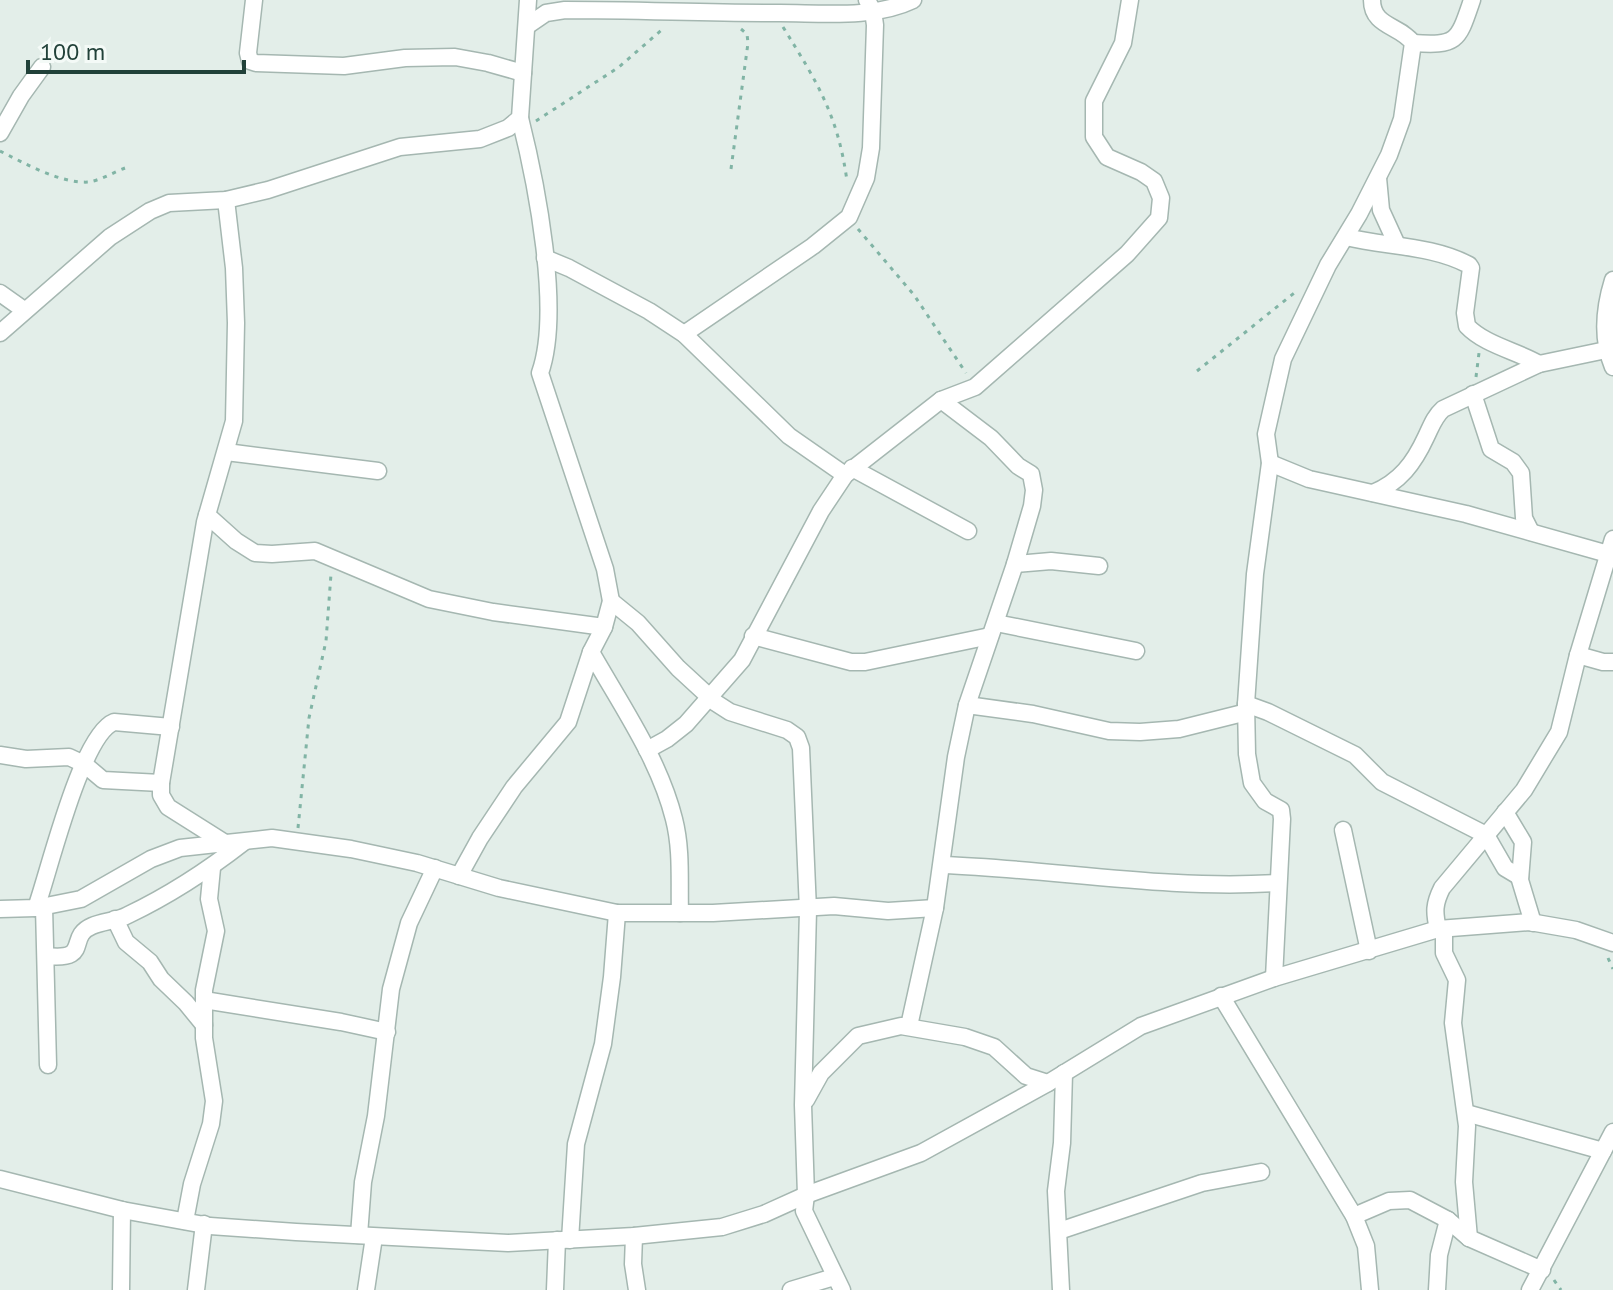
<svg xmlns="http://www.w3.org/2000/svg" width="1613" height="1290" font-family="'PT Sans',sans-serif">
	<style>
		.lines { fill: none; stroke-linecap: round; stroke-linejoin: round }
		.minor-casing { stroke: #a5b7b1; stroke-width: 19 }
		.path { stroke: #81b4a5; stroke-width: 3; stroke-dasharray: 4 6; stroke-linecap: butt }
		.minor { stroke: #fff; stroke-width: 16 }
	</style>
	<rect width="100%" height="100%" fill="#e3eee9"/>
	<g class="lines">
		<!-- minor casing -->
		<g class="minor-casing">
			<g id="minor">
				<path d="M254 0 248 53 250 61 256 63 344 66 405 58 455 57 488 63 523 73"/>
				<path d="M527 26 546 13 565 10C636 10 708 13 780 13 822 13 874 19 913 0"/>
				<path d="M1413 43C1458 46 1458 41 1472 0"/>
				<path d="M0 133 21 96 42 67"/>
				<path d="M1378 178 1381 210 1397 245"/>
				<path d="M1346 237C1387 247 1431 245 1469 265L1471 268 1465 313 1467 326C1485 345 1517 351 1539 364"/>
				<path d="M545 258 569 268 649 311 684 334 789 436 845 475"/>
				<path d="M1613 280C1604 309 1601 338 1613 367"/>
				<path d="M0 293 24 310"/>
				<path d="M0 333 110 237 150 211 169 203 226 200 268 190 400 147 480 139 508 128 520 118 528 0"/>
				<path d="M684 334 813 246 849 217 866 178 871 148 875 25 873 11 867 0"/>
				<path d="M1473 394 1491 449 1513 462 1521 473 1524 518 1531 532"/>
				<path d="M226 452 378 471"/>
				<path d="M1270 463 1309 479 1466 514 1608 554"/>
				<path d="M852 468 968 531"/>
				<path d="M1373 493C1400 482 1414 463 1426 437 1431 427 1434 417 1443 409L1539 364 1606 350"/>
				<path d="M207 515 236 541 255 553 272 554 315 551 429 599 493 612 604 627"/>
				<path d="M1015 564 1051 561 1099 566"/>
				<path d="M611 601 638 623 678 668 716 703 730 712 787 730 797 737 801 748 808 910 803 1105 806 1195 804 1211 842 1290"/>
				<path d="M996 623 1136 651"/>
				<path d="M753 636 851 662H865L990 636"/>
				<path d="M591 652C621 705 659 759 674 819 682 850 679 882 680 913"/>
				<path d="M1578 655 1603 662H1613"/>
				<path d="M1246 704 1268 712 1355 755 1382 782 1486 835 1505 868 1520 877"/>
				<path d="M967 705 1033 714 1109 731 1140 732 1179 729 1247 712"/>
				<path d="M647 750 667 739 686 724 742 660 821 511 845 475 941 400 975 387 1127 254 1159 218 1161 198 1154 181 1141 172 1107 157 1094 137V101L1123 43 1130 0"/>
				<path d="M0 755 26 759 69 757 84 764 103 780 161 783"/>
				<path d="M1505 812 1523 842 1520 880 1533 923"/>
				<path d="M1343 830 1369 951"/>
				<path d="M225 843 168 807 161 795V783L205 522 234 421 236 323 234 268 226 200"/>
				<path d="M943 865C1054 869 1165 890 1277 883"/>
				<path d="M459 876 480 838 514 787 568 722 591 652 604 627 611 601 605 569 540 373C562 311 536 182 520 118"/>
				<path d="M44 907 48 1065"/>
				<path d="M36 908C49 872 81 735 114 722L171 727"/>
				<path d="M0 909 36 908 81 899 151 859 180 848 272 838 351 849 417 863 499 888 617 913H713L834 906 888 911 935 908"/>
				<path d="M115 919 126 942 150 962 161 979 186 1003 204 1025"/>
				<path d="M1438 929C1434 912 1434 904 1442 888L1524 790 1559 732 1578 655 1613 539"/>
				<path d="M1444 929V953L1457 980 1453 1023 1467 1126 1464 1182 1469 1238"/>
				<path d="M46 956C92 961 66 937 92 926 104 921 117 921 128 915 170 895 208 870 244 842"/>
				<path d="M1274 978 1282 819 1281 810 1265 801 1252 783 1247 754 1246 704 1255 574 1270 463 1266 434 1283 359 1328 265 1359 214 1389 155 1402 119 1413 43C1400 25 1372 27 1372 0"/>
				<path d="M1221 996 1354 1216 1366 1246 1370 1290"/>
				<path d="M204 1000 341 1022 387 1032"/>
				<path d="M909 1026 935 908 956 757 967 705 1015 564 1032 506 1034 490 1031 474 1018 466 991 438 941 400"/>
				<path d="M806 1100 821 1073 858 1036 901 1026 965 1037 994 1047 1026 1076 1048 1083"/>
				<path d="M1466 1113 1603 1151"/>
				<path d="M0 1179 122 1210 210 1226 296 1232 508 1243 634 1236 722 1227 764 1214 806 1195 921 1153 1048 1083 1141 1026 1274 978 1438 929 1530 922 1576 930 1613 943"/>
				<path d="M1354 1216 1389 1201 1410 1200 1448 1220 1469 1238 1542 1270"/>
				<path d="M185 1221 192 1184 211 1124 214 1101 204 1038V990L216 931 209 899 212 868"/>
				<path d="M1059 1231 1202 1183 1261 1172"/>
				<path d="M359 1235 363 1182 376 1116 391 989 409 923 435 868"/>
				<path d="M634 1236 633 1264 637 1290"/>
				<path d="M570 1240 576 1144 603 1044 612 977 617 913"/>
				<path d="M121 1290 122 1210"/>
				<path d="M196 1290 204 1224"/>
				<path d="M366 1290 374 1237"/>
				<path d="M555 1290 557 1240"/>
				<path d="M791 1290 834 1277"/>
				<path d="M1061 1290 1056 1191 1062 1143 1064 1073"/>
				<path d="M1437 1290 1439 1255 1448 1220"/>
				<path d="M1530 1290 1613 1132"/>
			</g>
		</g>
		<!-- path -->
		<g class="path">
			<path d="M783 27C817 82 838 115 847 181"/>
			<path d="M536 121 619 67 665 27"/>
			<path d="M0 151C24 163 61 184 89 182 101 180 114 172 125 168"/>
			<path d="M731 169 748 43 747 34 741 29"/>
			<path d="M858 229 914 295 966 373"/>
			<path d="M1197 371 1298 290"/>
			<path d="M1476 377 1479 353"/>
			<path d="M298 828 309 718 326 641 331 574"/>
			<path d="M1608 958 1613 969"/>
			<path d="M1554 1280 1561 1290"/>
		</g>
		<!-- minor -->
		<use href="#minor" class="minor"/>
	</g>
	<!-- scale -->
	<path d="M28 60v12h216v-12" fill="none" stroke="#214139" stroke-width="4"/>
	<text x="40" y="60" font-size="24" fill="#214139" stroke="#f4faf7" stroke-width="6" paint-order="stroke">100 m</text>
</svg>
